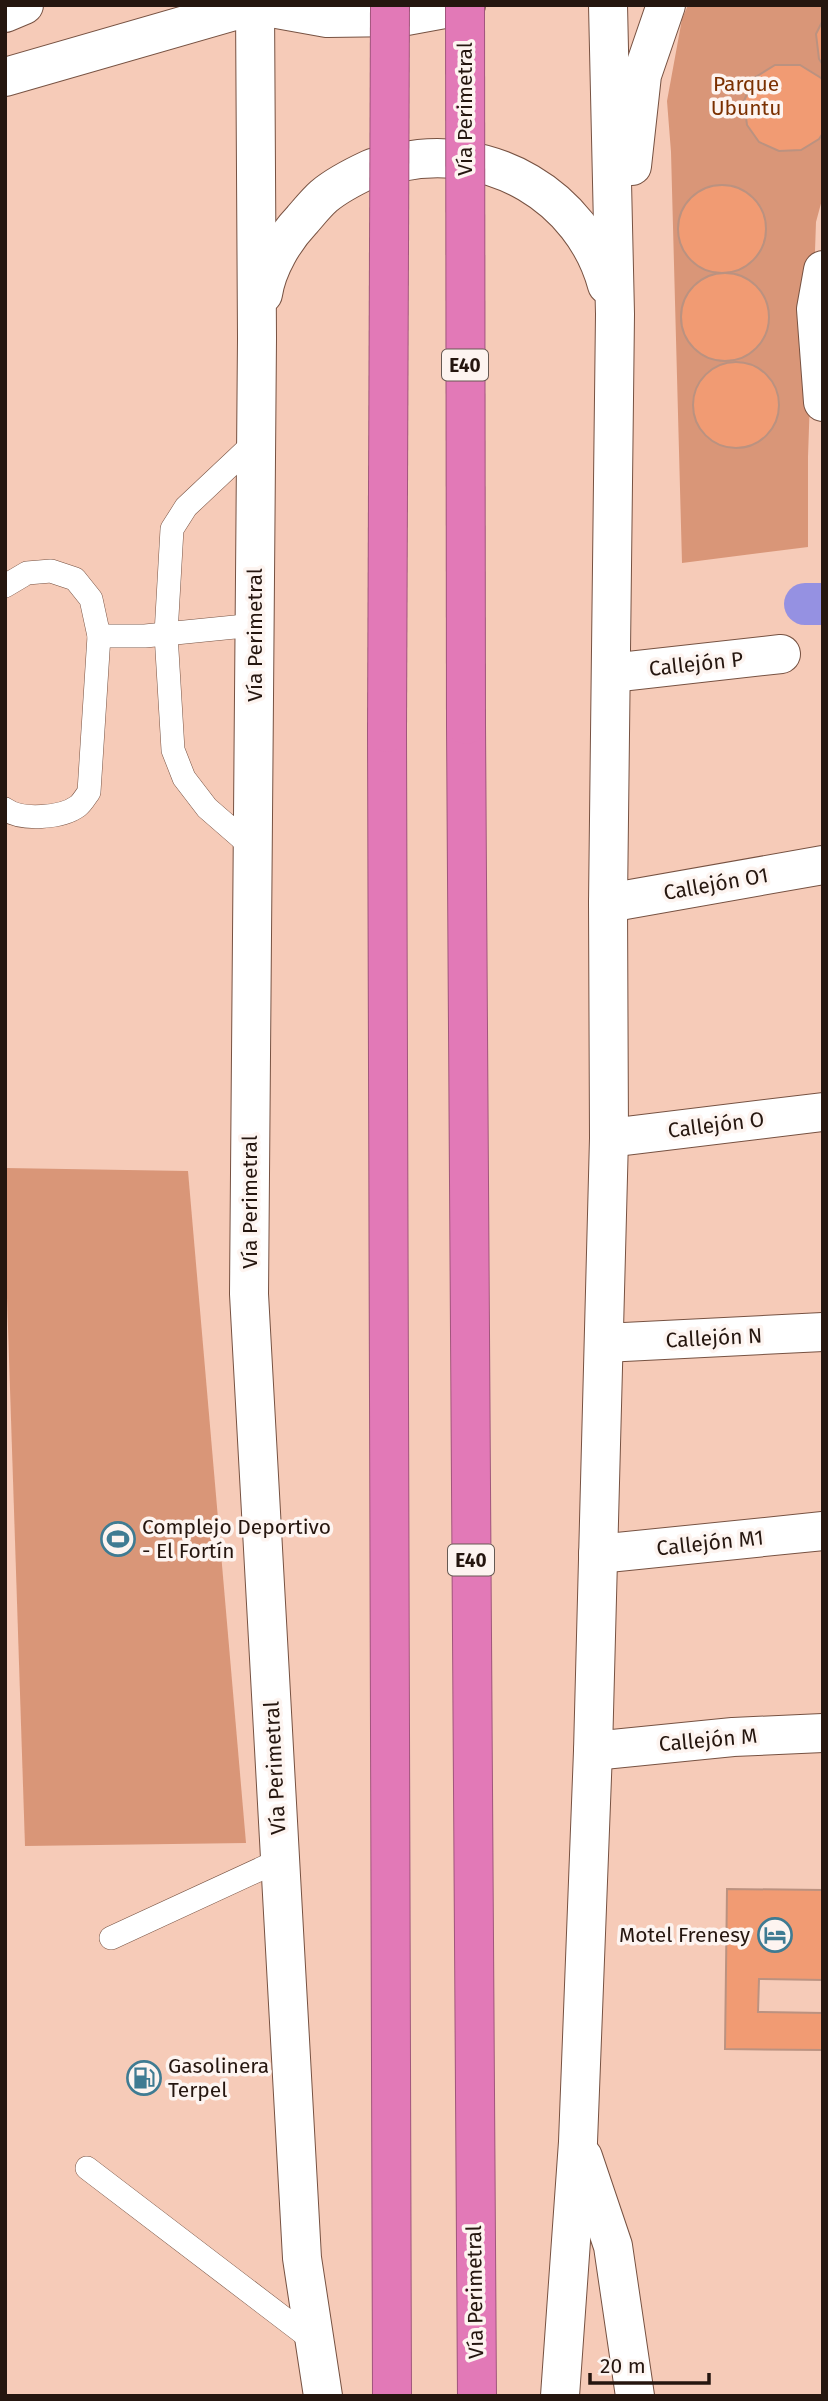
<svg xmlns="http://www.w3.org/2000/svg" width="828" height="2401" font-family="'Fira Sans',sans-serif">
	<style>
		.green { fill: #d99678 }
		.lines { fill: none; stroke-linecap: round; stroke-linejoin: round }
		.canal { stroke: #9591e2; stroke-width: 42 }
		.building { fill: #f19b73; stroke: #bb9280; stroke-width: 2 }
		.lane-casing { stroke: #775242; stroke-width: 24 }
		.street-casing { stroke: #775242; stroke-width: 40 }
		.secondary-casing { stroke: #775242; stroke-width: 40 }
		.highway-casing { stroke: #a0567c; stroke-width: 40 }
		.lane { stroke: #fff; stroke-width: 23 }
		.street { stroke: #fff; stroke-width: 38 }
		.secondary { stroke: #fff; stroke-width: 38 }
		.highway { stroke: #e279b7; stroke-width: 38 }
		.highway-bridge-casing { stroke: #a0567c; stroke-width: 40; stroke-linecap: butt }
		.highway-bridge { stroke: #e279b7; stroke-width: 38 }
		.labels { text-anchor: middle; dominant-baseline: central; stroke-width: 7; stroke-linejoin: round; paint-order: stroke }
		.shield { fill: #fdf4f0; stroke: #665952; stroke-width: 2 }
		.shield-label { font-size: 19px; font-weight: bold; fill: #25160f }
		.park-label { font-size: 21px; fill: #7b3000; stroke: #fdf4f0 }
		.street-label { font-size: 21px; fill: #25160f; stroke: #fdf4f0 }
		.poi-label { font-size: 21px; fill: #25160f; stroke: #fdf4f0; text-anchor: start }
	</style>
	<rect width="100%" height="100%" fill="#f6cbb8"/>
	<!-- green -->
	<g class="green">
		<path d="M688 5H823V196L816 222 808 457V547L682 563 671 152 667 101 682 19Z"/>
		<path d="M5 1168 188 1171 246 1843 25 1846 5 1236Z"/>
	</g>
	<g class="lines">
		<!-- canal -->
		<path class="canal" d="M805 604H823"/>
	</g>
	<!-- building -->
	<g class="building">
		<path d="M823 20V65L819 59 816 34Z"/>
		<path d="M775 65H800L821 78 823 81V133L819 139 801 150 779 151 759 142 747 125 744 101 754 78Z"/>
		<circle cx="722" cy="229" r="44"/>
		<circle cx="725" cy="317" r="44"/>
		<circle cx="736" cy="405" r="43"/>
		<path d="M727 1889 823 1890V1980L759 1979 758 2012 823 2013V2050L725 2049Z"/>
	</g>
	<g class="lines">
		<!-- lane casing -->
		<g class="lane-casing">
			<g id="lane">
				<path d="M5 586 27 573 51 571 75 579 91 599 99 636 89 792C86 796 82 803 78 806 62 818 21 821 5 809"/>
				<path d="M99 636H145L255 625"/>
				<path d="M253 848 207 808 184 778 173 750 166 634 172 529 186 507 256 441"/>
				<path d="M111 1938 280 1860"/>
				<path d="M87 2168 315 2342"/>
			</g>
		</g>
		<!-- street casing -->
		<g class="street-casing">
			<g id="street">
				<path d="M823 270 816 309 823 402"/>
				<path d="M611 673 781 654"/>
				<path d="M608 903 823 865"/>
				<path d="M609 1138 823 1112"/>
				<path d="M604 1343 823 1332"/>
				<path d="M598 1554 823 1531"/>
				<path d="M593 1751 733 1737 823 1733"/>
			</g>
		</g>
		<!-- secondary casing -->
		<g class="secondary-casing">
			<g id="secondary">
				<path d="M255 5 257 338 249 1294 302 2258 323 2396"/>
				<path d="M5 13 24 5"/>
				<path d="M5 77 255 5 327 18 401 17 466 5"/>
				<path d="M632 166 642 75 666 5"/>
				<path d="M263 294C267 267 284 239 302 220 309 212 316 203 324 196 336 186 355 176 370 169 379 165 391 164 401 162 490 143 583 196 607 285"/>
				<path d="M583 2157 613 2246 635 2396"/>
				<path d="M560 2396 578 2142 593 1751 609 1138 608 903 615 314 608 5"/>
			</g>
		</g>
		<!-- highway casing -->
		<g class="highway-casing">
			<g id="highway">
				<path d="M466 725 477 2396"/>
				<path d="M387 733 392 2396"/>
			</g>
		</g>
		<!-- lane -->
		<use href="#lane" class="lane"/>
		<!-- street -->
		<use href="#street" class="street"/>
		<!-- secondary -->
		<use href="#secondary" class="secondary"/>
		<!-- highway -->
		<use href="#highway" class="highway"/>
		<!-- highway-bridge casing -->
		<g class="highway-bridge-casing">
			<g id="highway-bridge">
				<path d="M465 5 466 725"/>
				<path d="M387 733 390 5"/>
			</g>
		</g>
		<!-- highway-bridge -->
		<use href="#highway-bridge" class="highway-bridge"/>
	</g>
	<!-- icons -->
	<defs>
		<g id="stadium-ring" transform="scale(1.75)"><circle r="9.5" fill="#fdf4f0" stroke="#3f7b92" stroke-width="1.5"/><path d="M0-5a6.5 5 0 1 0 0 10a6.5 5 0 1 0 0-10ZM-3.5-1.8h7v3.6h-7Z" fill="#3f7b92"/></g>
		<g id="hotel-ring" transform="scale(1.75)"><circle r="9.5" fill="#fdf4f0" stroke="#3f7b92" stroke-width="1.5"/><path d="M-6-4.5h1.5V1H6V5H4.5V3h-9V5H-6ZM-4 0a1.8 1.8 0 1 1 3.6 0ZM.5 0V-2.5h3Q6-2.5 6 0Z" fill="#3f7b92"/></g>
		<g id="fuel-ring" transform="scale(1.75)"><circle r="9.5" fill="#fdf4f0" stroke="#3f7b92" stroke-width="1.5"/><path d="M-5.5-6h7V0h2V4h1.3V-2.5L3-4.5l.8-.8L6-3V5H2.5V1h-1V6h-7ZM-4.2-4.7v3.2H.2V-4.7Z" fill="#3f7b92"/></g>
	</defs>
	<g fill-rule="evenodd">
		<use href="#stadium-ring" x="118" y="1539"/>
		<use href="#hotel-ring" x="775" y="1935"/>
		<use href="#fuel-ring" x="144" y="2078"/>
	</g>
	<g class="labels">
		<!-- shield labels -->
		<g class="shield">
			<rect x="442" y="349.5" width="46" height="31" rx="5"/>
			<rect x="448" y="1544.5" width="46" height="31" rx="5"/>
		</g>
		<g class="shield-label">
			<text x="465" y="365">E40</text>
			<text x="471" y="1560">E40</text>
		</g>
		<!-- park labels -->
		<g class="park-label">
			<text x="746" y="84">Parque<tspan x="746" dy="24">Ubuntu</tspan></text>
		</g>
		<!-- street labels -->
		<g class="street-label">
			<text transform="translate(465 109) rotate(-90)">Vía Perimetral</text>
			<text transform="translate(255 635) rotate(-90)">Vía Perimetral</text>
			<text transform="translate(696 664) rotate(-6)">Callejón P</text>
			<text transform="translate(716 884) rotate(-10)">Callejón O1</text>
			<text transform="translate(716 1125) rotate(-7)">Callejón O</text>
			<text transform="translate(250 1202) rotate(-90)">Vía Perimetral</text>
			<text transform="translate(714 1338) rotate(-3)">Callejón N</text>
			<text transform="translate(710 1543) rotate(-6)">Callejón M1</text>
			<text transform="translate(708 1740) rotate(-5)">Callejón M</text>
			<text transform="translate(275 1768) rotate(-93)">Vía Perimetral</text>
			<text transform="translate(475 2292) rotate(-91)">Vía Perimetral</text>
		</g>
		<!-- poi labels -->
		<g class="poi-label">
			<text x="142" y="1527">Complejo Deportivo<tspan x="142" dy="24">- El Fortín</tspan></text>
			<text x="750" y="1935" text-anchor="end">Motel Frenesy</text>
			<text x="168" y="2066">Gasolinera<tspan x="168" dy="24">Terpel</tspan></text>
		</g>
	</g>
	<!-- border -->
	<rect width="828" height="2401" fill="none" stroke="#25160f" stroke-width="14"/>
	<!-- scale -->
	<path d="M590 2373v10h119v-10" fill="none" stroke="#25160f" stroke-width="3.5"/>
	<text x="600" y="2373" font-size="21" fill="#25160f" stroke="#fdf4f0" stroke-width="5" paint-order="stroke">20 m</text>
</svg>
